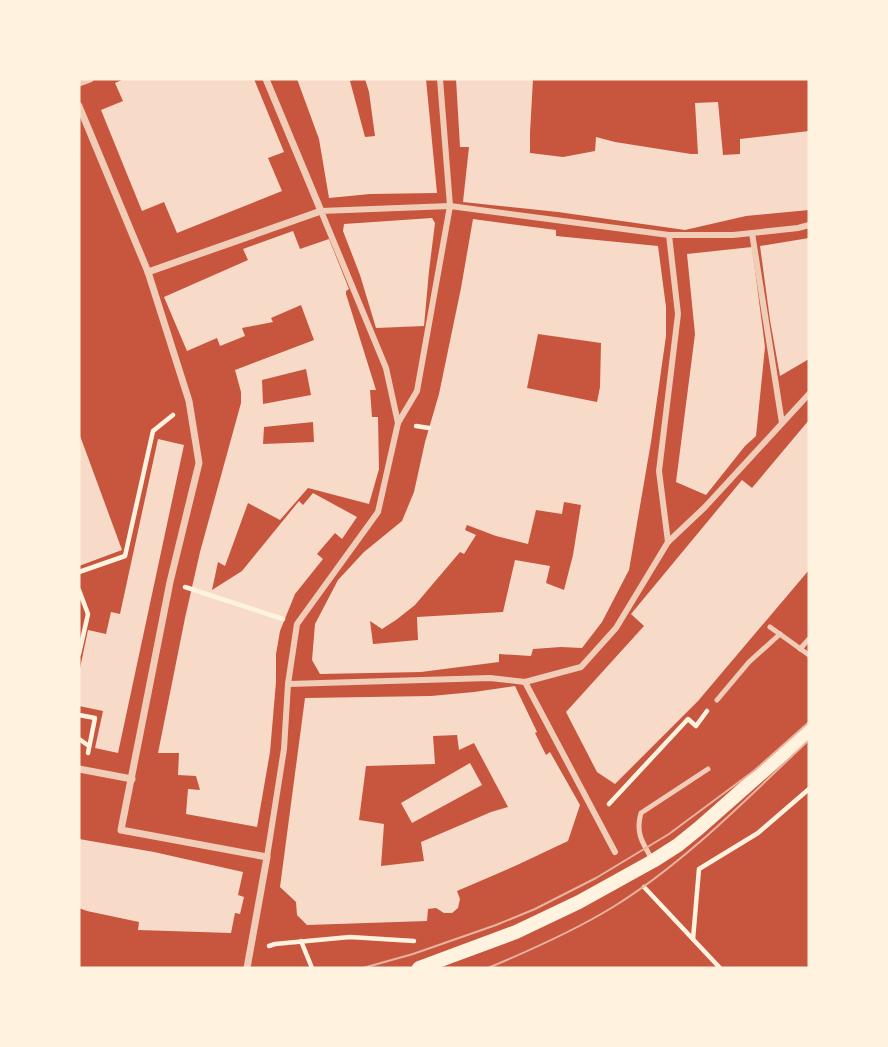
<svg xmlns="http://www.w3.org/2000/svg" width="888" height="1047" font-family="'Nunito Sans',sans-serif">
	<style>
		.building { fill: #f7dbc8; fill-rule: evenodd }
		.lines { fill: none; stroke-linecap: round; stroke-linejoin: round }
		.path { stroke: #fff3e0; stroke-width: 4.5 }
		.service { stroke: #f1ccb7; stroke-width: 5 }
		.pedestrian { stroke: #f1ccb7; stroke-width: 6 }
		.minor { stroke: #f1ccb7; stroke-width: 7 }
		.secondary { stroke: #fff3e0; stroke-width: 14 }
		.tram { stroke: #e9b49f; stroke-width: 2 }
	</style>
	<rect width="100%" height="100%" fill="#c8553d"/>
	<!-- building -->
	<g class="building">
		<path d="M124 79H254L284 152 268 158 282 191 177 233 164 202 142 211 101 110 123 101 115 83Z"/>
		<path d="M297 79H355L350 81 365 137 375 136 369 92 365 79H426L437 193 370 194 329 198 319 139Z"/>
		<path d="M456 79H533L530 133V153L563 157 595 151 596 137 615 142 691 154H698L695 103 718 102 723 155 740 154V139L809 131V210L746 216 685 230 558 212 463 202 469 147H460Z"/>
		<path d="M432 218 435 223 429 271 424 326 376 328 360 275 343 231 344 224Z"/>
		<path d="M473 219 556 230V236L658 246 666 307V336L651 442 629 570 602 622 582 648 561 647 533 649 531 656 499 654V662L421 672 320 674 312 660 315 624 338 580 364 552 402 521 414 492 425 442 439 394 461 288ZM538 334 601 343 600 387 597 402 527 388ZM564 502 581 505 573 555 564 590 546 583 550 566 515 560 503 612 417 617 418 640 373 644 370 621 382 629 396 620 415 605 460 552 464 554 476 535 465 530 467 525 496 536 528 544 536 510 562 514Z"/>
		<path d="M293 231 300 249 329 239 349 289 346 291V294L376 390H370L372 417H378L379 469 369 504 308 488 280 520 248 503 225 566 218 562 212 590 242 571 299 501 303 505 313 493 357 517 342 539 335 533 317 554 323 559 295 594 280 631 276 654V682L270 752 257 827 186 814 188 789 200 790 196 776 178 775 179 753H158L185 618 200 552 241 403V392L235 370 314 340 301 305 271 318 273 322 242 328 245 336 220 346 217 338 187 351 164 297 248 260 243 249ZM306 369 311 395 263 404 262 380ZM313 422 314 442 263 444 264 427Z"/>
		<path d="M809 238V359L780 376 770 320 760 246Z"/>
		<path d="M752 247 765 347 756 436 745 446 706 495 676 482 695 334 687 254Z"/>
		<path d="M809 420V570L698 701 615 784 597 772 566 712 644 626 631 614 742 480 752 488Z"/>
		<path d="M79 433 122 550 79 566Z"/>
		<path d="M158 439 184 445 118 753 95 748 103 711 79 706V673L88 630 106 634 111 612 120 614Z"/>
		<path d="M515 686 537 732 535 733 546 755 550 752 580 805 568 841 515 866 457 891 460 899 458 908 452 913H444L436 908 428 909 427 921 307 925 297 915 296 902 280 887 305 698 431 696 474 692ZM457 735 459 750 474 743 508 807 491 812 421 842 424 861 381 866 384 824 359 820 366 766 435 764 433 736Z"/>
		<path d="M470 763 482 785 412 823 401 803Z"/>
		<path d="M79 839 154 852 243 872 238 895 244 897 240 914 235 913 231 933 138 930 139 922 87 911 79 908Z"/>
	</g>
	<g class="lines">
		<!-- path -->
		<g class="path">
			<path d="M416 426 429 428"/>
			<path d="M79 572 125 556 153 431 173 415"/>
			<path d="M185 587 283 619"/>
			<path d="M79 590 88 614 79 654"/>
			<path d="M79 715 95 718 88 753"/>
			<path d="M79 739 89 746"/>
			<path d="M609 804 688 719 696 726 707 711"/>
			<path d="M644 887 720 968"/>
			<path d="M693 939 699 869 758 833 809 789"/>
			<path d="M301 941 312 968"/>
			<path d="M269 946 275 944 350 937 414 941"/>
		</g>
		<!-- service -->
		<g class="service">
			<path d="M770 627 809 655"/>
			<path d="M800 649 809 639"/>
			<path d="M717 700 749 662 780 634"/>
			<path d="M653 861C643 843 635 834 641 813L708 769"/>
		</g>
		<!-- pedestrian -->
		<g class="pedestrian">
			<path d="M752 233 782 423"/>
			<path d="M398 423 386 368 321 211 450 206 669 235H733L798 228 809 225"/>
			<path d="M668 542 659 471 678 314 669 235"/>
			<path d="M525 682 615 852"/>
			<path d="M288 684 490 678 525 682 581 667 616 628 668 542 705 507 809 394"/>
			<path d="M267 857 284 749 288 684 297 624 378 512 398 423 417 391 450 206 440 79"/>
		</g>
		<!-- minor -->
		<g class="minor">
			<path d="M79 83 90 79"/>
			<path d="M79 106 148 272 189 401 199 463 170 582 121 830 267 857 247 968"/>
			<path d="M148 272 321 211 266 79"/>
			<path d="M79 769 132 779"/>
		</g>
		<!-- secondary -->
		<path class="secondary" d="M419 968 516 932 579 902 653 861 678 845 699 828 809 731"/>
		<!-- tram -->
		<g class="tram">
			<path d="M363 968 413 954 496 925 535 909 596 878 669 834 755 770 809 722"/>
			<path d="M488 968C531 950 574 931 613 907 686 862 747 798 809 740"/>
		</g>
	</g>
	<!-- border -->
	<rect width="888" height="1047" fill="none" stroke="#fff3e0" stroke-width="161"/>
</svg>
